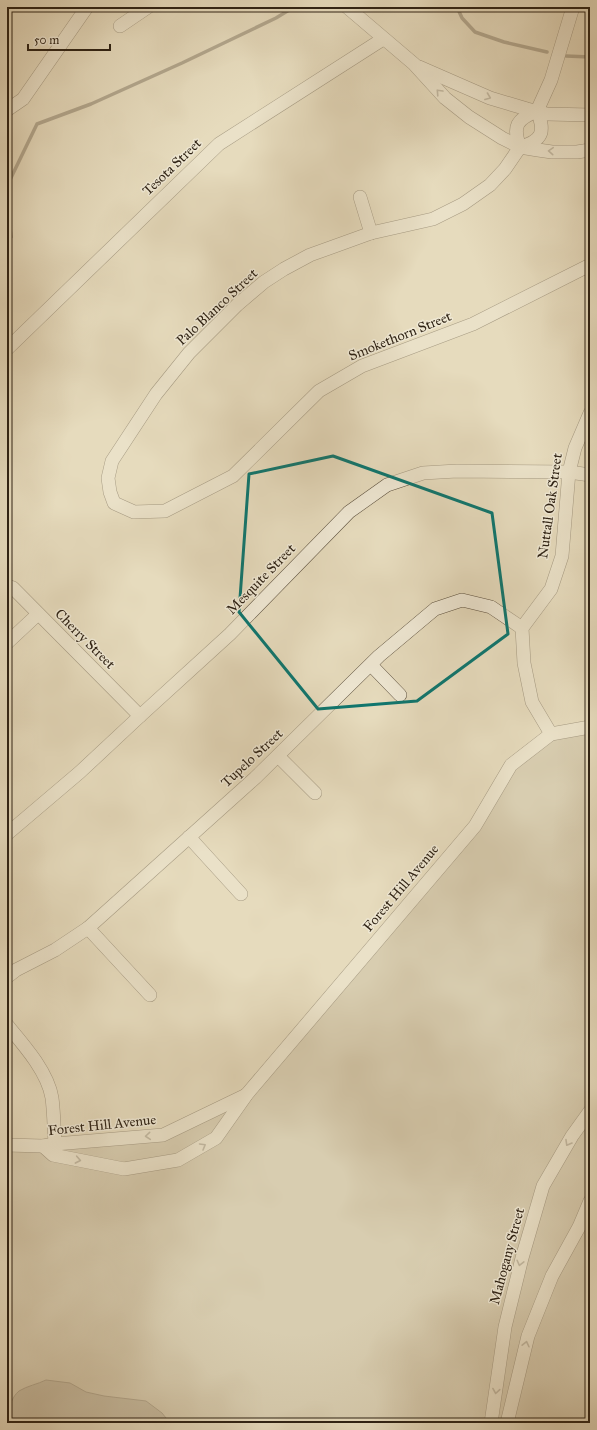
<svg xmlns="http://www.w3.org/2000/svg" width="597" height="1430" font-family="'IM FELL Great Primer',serif">
	<style>
		.green { fill: #c7bca0; stroke: #7a6f5a }
		.water { fill: #a79c84; stroke: #776b57 }
		.lines { fill: none; stroke-linecap: round; stroke-linejoin: round }
		.stream { stroke: #776b57; stroke-width: 3.5 }
		.street-casing { stroke: #5c503e; stroke-width: 14 }
		.street { stroke: #efe8d4; stroke-width: 13 }
		.oneway { stroke: #988f7e }
		.marked { fill: none; stroke: #0f766e; stroke-width: 3; stroke-linejoin: round }
		.labels { text-anchor: middle; dominant-baseline: central; stroke-width: 3; stroke-linejoin: round; paint-order: stroke }
		.street-label { font-size: 14px; fill: #2e2214; stroke: #efe8d4 }
	</style>
	<rect width="100%" height="100%" fill="#e6dbbd"/>
	<filter id="stains"><feTurbulence type="fractalNoise" baseFrequency=".005" numOctaves="4"/><feColorMatrix values="0 0 0 0 .2 0 0 0 0 .09 0 0 0 0 .02 0 0 0 .5 -.17"/></filter>
	<radialGradient id="worn" r=".72"><stop offset=".6" stop-color="#630" stop-opacity="0"/><stop offset="1" stop-color="#630" stop-opacity=".3"/></radialGradient>
	<!-- green -->
	<path class="green" d="M590 727V1423H7V1145L163 1135 247 1094 475 826 511 765 551 734Z"/>
	<!-- water -->
	<path class="water" d="M46 1380 70 1383 86 1392 104 1396 146 1401 162 1413 170 1423H7C7 1413 11 1397 19 1391 27 1386 38 1384 46 1380Z"/>
	<g class="lines">
		<!-- stream -->
		<g class="stream">
			<path d="M457 7 462 18 475 32 504 42 547 52"/>
			<path d="M566 56 590 57"/>
			<path d="M7 186 37 124 91 104 182 63 276 18 294 7"/>
			<path d="M7 203 11 237 7 240"/>
		</g>
		<!-- street casing -->
		<g class="street-casing">
			<g id="street">
				<path d="M347 7 414 64 445 98 469 117 502 138 520 147 538 150 552 152H577L590 150"/>
				<path d="M120 26 148 7"/>
				<path d="M419 67 490 98 527 109 547 114 590 115"/>
				<path d="M7 110 23 99 87 7"/>
				<path d="M537 111 551 80 573 7"/>
				<path d="M520 147 505 169 490 185 463 204 433 219 371 233 310 255 284 269 264 282 237 305 189 353 156 394 112 461 108 478 110 492 114 503 134 512 165 511 233 476 319 391 362 366 473 324 590 265"/>
				<path d="M520 147C542 141 546 132 537 111"/>
				<path d="M520 147C512 126 517 119 537 111"/>
				<path d="M360 197 371 233"/>
				<path d="M7 349 219 144 383 39"/>
				<path d="M7 586 13 588 140 716"/>
				<path d="M7 643 38 614"/>
				<path d="M371 665 400 695"/>
				<path d="M551 734 532 702 524 663 522 628 551 589 562 556 569 472 575 448 590 413"/>
				<path d="M278 756 315 793"/>
				<path d="M7 834 80 772 140 716 230 634 349 512 387 485 423 473 457 471 569 472 590 475"/>
				<path d="M189 837 241 894"/>
				<path d="M88 928 150 995"/>
				<path d="M7 977 16 970 55 950 88 928 255 778 379 656 435 609 462 600 491 607 522 628"/>
				<path d="M7 1025C23 1044 48 1072 52 1098 54 1113 54 1129 55 1144L54 1151"/>
				<path d="M7 1145 43 1146 55 1144 163 1135 246 1095"/>
				<path d="M43 1146 53 1155 124 1169 178 1160 216 1138 247 1094 475 826 511 765 551 734 590 727"/>
				<path d="M491 1423 505 1327 522 1258 543 1186 572 1136 590 1111"/>
				<path d="M507 1423 528 1336 552 1276 579 1227 590 1201"/>
			</g>
		</g>
		<!-- street -->
		<use href="#street" class="street"/>
	</g>
	<!-- one-way arrows -->
	<defs><path id="oneway-chevron" d="M-2-3.5L2.5 0L-2 3.5" fill="none" stroke-width="1.6" stroke-linecap="round" stroke-linejoin="round"/></defs>
	<g class="oneway">
		<use href="#oneway-chevron" transform="translate(439 92) rotate(-133)"/>
		<use href="#oneway-chevron" transform="translate(488 97) rotate(21)"/>
		<use href="#oneway-chevron" transform="translate(551 151) rotate(-176)"/>
		<use href="#oneway-chevron" transform="translate(148 1136) rotate(175)"/>
		<use href="#oneway-chevron" transform="translate(568 1143) rotate(120)"/>
		<use href="#oneway-chevron" transform="translate(203 1146) rotate(-30)"/>
		<use href="#oneway-chevron" transform="translate(78 1160) rotate(11)"/>
		<use href="#oneway-chevron" transform="translate(520 1263) rotate(104)"/>
		<use href="#oneway-chevron" transform="translate(526 1344) rotate(-77)"/>
		<use href="#oneway-chevron" transform="translate(496 1391) rotate(99)"/>
	</g>
	<!-- marked area -->
	<path d="M0 0H597V1430H0ZM333 456 492 513 508 634 417 701 318 709 239 612 249 474Z" fill="#e6dbbd" fill-opacity=".55" fill-rule="evenodd"/>
	<path class="marked" d="M333 456 492 513 508 634 417 701 318 709 239 612 249 474Z"/>
	<g class="labels">
		<!-- street labels -->
		<g class="street-label">
			<text transform="translate(172 167) rotate(-44)">Tesota Street</text>
			<text transform="translate(217 307) rotate(-43)">Palo Blanco Street</text>
			<text transform="translate(400 336) rotate(-22)">Smokethorn Street</text>
			<text transform="translate(550 506) rotate(-82)">Nuttall Oak Street</text>
			<text transform="translate(261 579) rotate(-46)">Mesquite Street</text>
			<text transform="translate(85 639) rotate(45)">Cherry Street</text>
			<text transform="translate(252 758) rotate(-43)">Tupelo Street</text>
			<text transform="translate(401 888) rotate(-50)">Forest Hill Avenue</text>
			<text transform="translate(102 1125) rotate(-6)">Forest Hill Avenue</text>
			<text transform="translate(507 1256) rotate(-75)">Mahogany Street</text>
		</g>
	</g>
	<!-- margin -->
	<rect width="597" height="1430" fill="none" stroke="#e6dbbd" stroke-width="24"/>
	<rect x="8" y="8" width="581" height="1414" fill="none" stroke="#2e2214" stroke-width="2"/>
	<rect x="12" y="12" width="573" height="1406" fill="none" stroke="#2e2214"/>
	<!-- scale -->
	<path d="M28 44v6h82v-6" fill="none" stroke="#2e2214" stroke-width="2"/>
	<text x="34" y="44" font-size="12" fill="#2e2214" stroke="#efe8d4" stroke-width="3" paint-order="stroke">50 m</text>
	<rect width="100%" height="100%" filter="url(#stains)"/>
	<rect width="100%" height="100%" fill="url(#worn)"/>
</svg>
